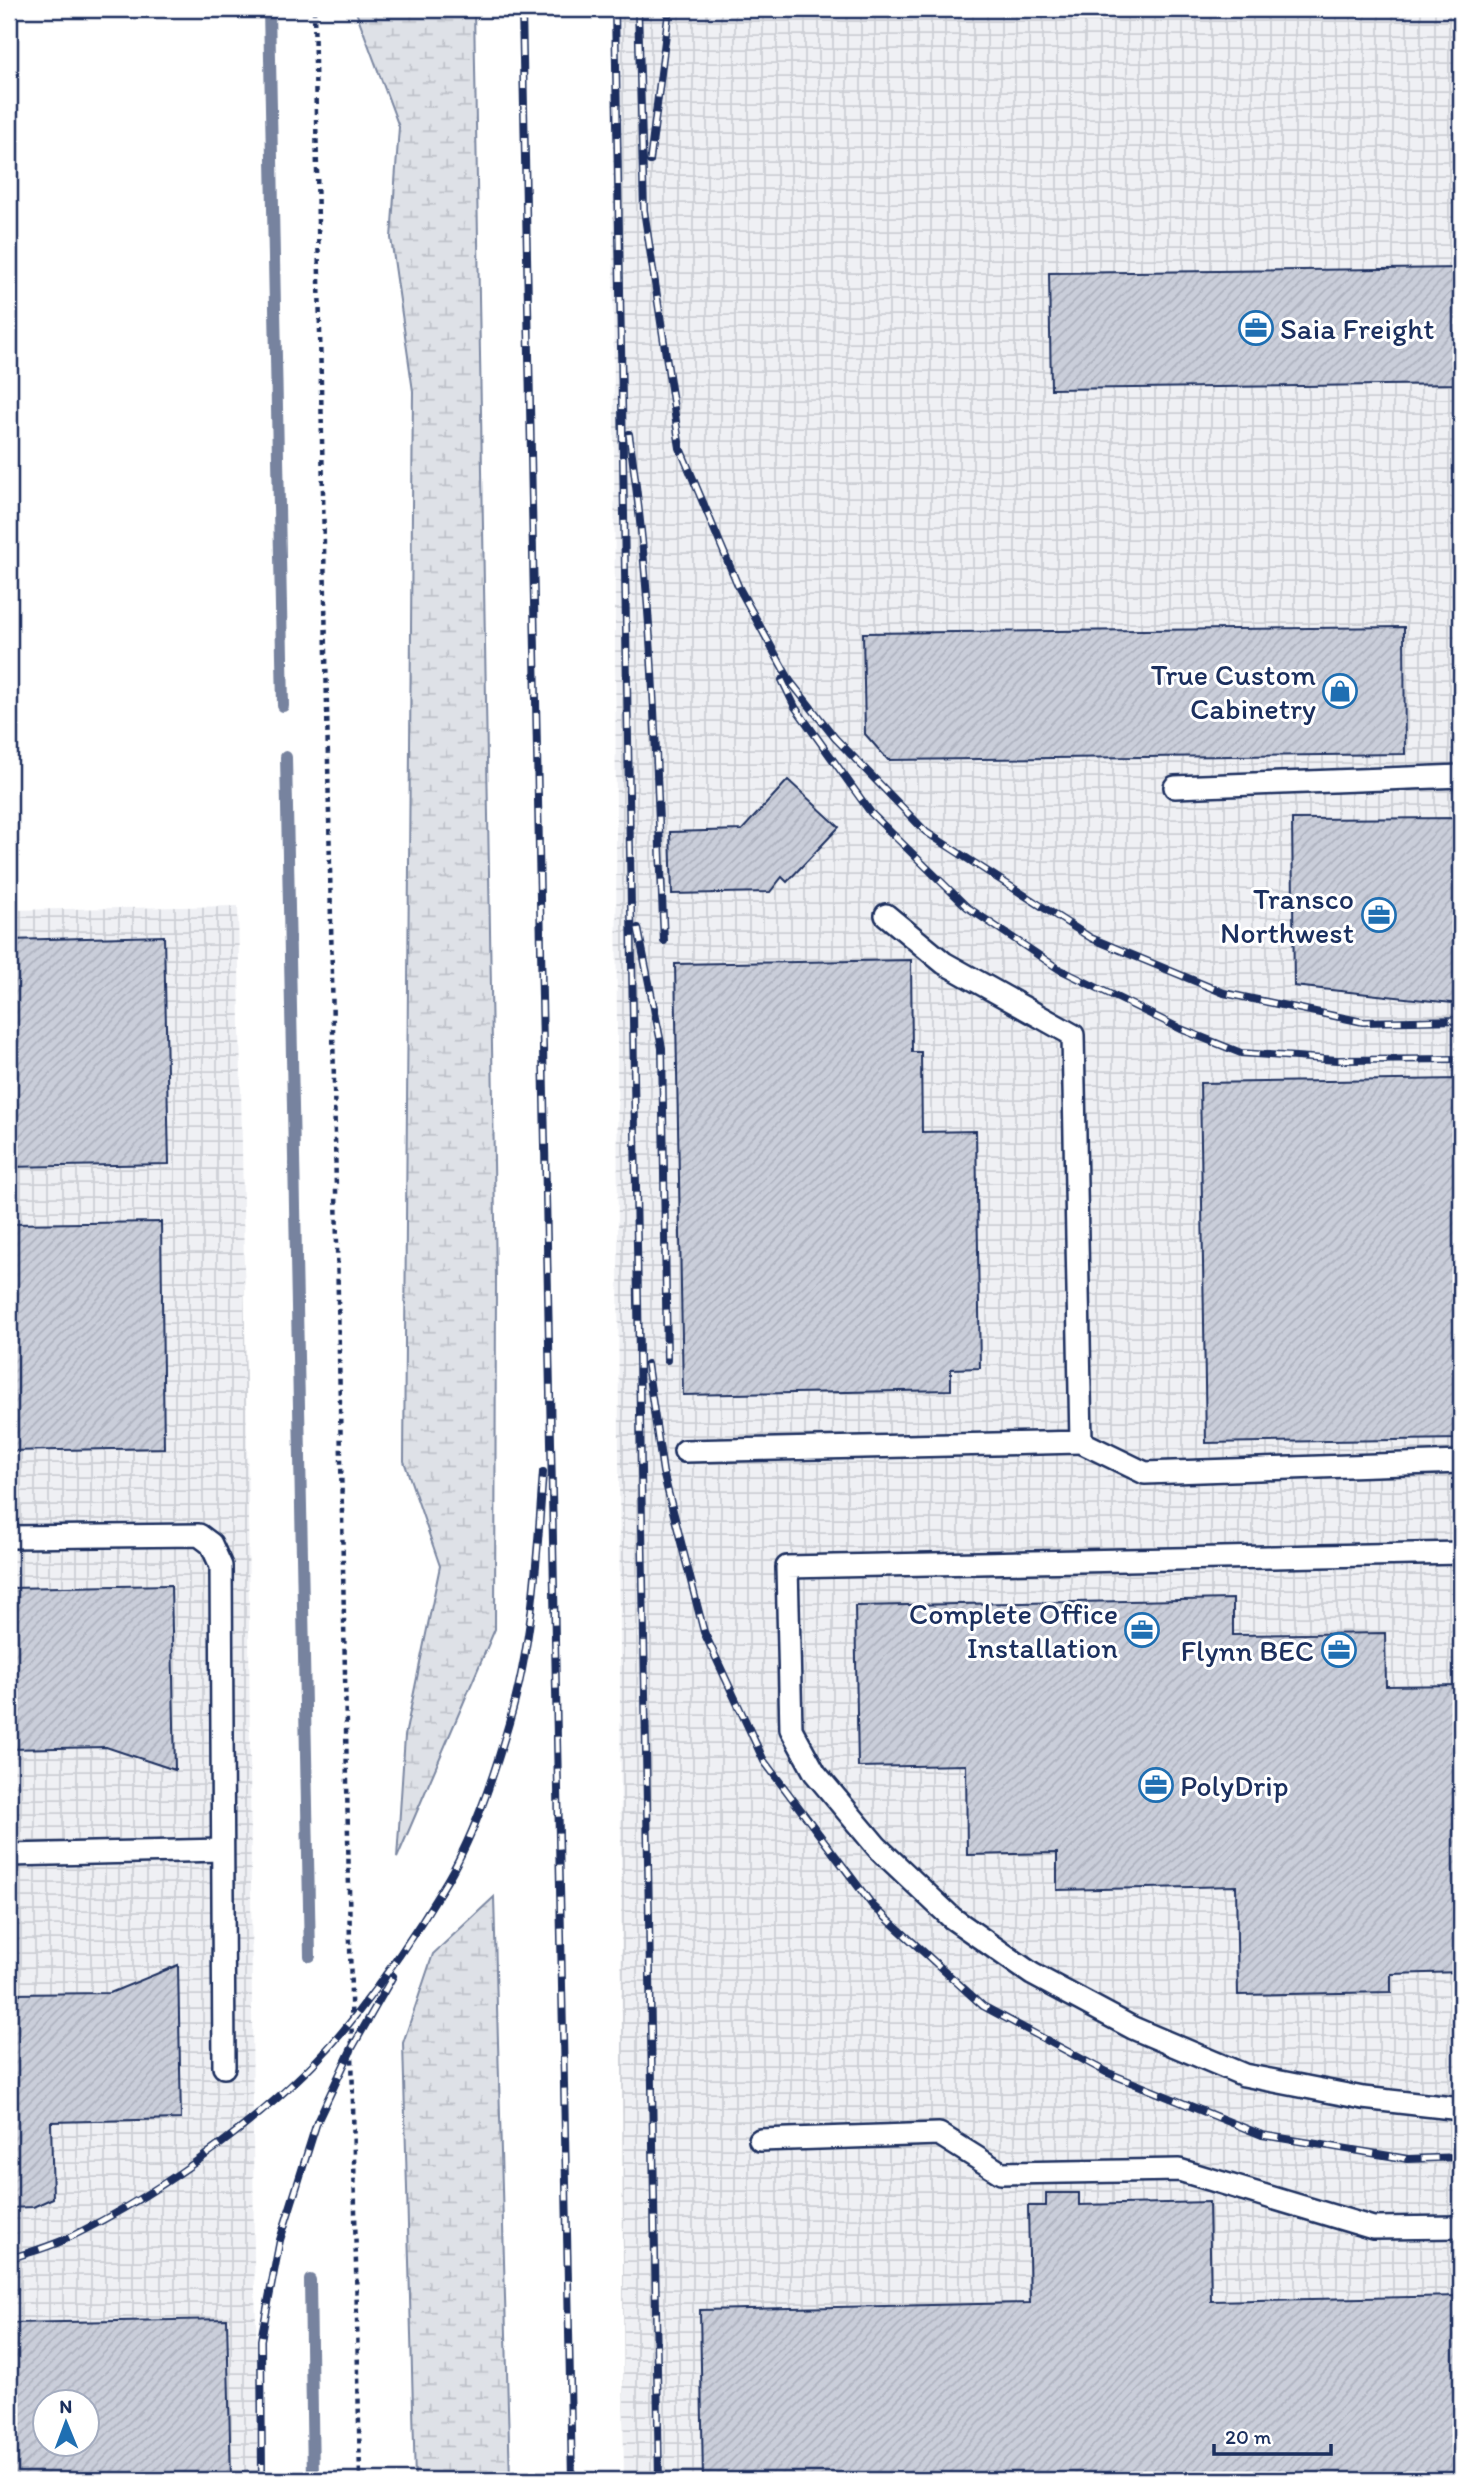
<svg xmlns="http://www.w3.org/2000/svg" width="1470" height="2489" font-family="Itim,sans-serif">
	<style>
		.industrial { fill: url(#industrial-grid); fill-rule: evenodd }
		.wetland { fill: url(#wetland-marsh); stroke: #7c88a2; stroke-width: 2 }
		.lines { fill: none; stroke-linecap: round; stroke-linejoin: round }
		.stream { stroke: #77839f; stroke-width: 12 }
		.building { fill: url(#building-hatch); stroke: #1b2f5e; stroke-width: 2; fill-rule: evenodd }
		.service-casing { stroke: #1b2f5e; stroke-width: 26 }
		.path { stroke: #1b2f5e; stroke-width: 4.5; stroke-dasharray: 5 5; stroke-linecap: butt }
		.service { stroke: #fff; stroke-width: 21 }
		.rail-casing { stroke: #1b2f5e; stroke-width: 8 }
		.rail { stroke: #fff; stroke-width: 5; stroke-dasharray: 16; stroke-linecap: butt }
		.labels { text-anchor: middle; dominant-baseline: central; stroke-width: 6; stroke-linejoin: round; paint-order: stroke }
		.poi-label { font-size: 30px; fill: #1b2f5e; stroke: #fff; text-anchor: end }
	</style>
	<defs>
		<pattern id="industrial-grid" width="8" height="8" patternUnits="userSpaceOnUse" patternTransform="scale(1.75)"><rect width="8" height="8" fill="#eff0f4"/><path d="M0 4h8M4 0v8" fill="none" stroke="#ccced4"/></pattern>
		<pattern id="wetland-marsh" width="20" height="14" patternUnits="userSpaceOnUse" patternTransform="scale(1.75)"><rect width="20" height="14" fill="#dee1e7"/><path d="M1 5h8M5 5V1M11 12h8M15 12V8" fill="none" stroke="#bec1c9"/></pattern>
		<pattern id="building-hatch" width="6" height="6" patternUnits="userSpaceOnUse" patternTransform="scale(1.75)"><rect width="6" height="6" fill="#caceda"/><path d="M-1 1l2-2M0 6l6-6M5 7l2-2" fill="none" stroke="#adb1be"/></pattern>
	</defs>
	<rect width="100%" height="100%" fill="#fff"/>
	<filter id="ink" filterUnits="userSpaceOnUse"><feTurbulence type="fractalNoise" baseFrequency=".0143" numOctaves="2"/><feDisplacementMap in="SourceGraphic" scale="14" xChannelSelector="R" yChannelSelector="G"/><feConvolveMatrix kernelMatrix="1 2 1 2 8 2 1 2 1" color-interpolation-filters="sRGB"/></filter>
	<g filter="url(#ink)">
		<!-- industrial -->
		<g class="industrial">
			<path d="M612 9H1461V2480H624Z"/>
			<path d="M238 906 248 1507 254 2260 261 2480H9V910ZM46 2402H88V2444H46Z"/>
		</g>
		<!-- wetland -->
		<g class="wetland">
			<path d="M355 9H474L496 1277 495 1629 397 1858 405 1736 440 1566 404 1461 413 391 391 238 399 127Z"/>
			<path d="M494 1897 510 2480H415L403 2043 433 1954Z"/>
		</g>
		<g class="lines">
			<!-- stream -->
			<g class="stream">
				<path d="M269 9 283 706"/>
				<path d="M286 757 310 1956"/>
				<path d="M310 2280 313 2480"/>
			</g>
		</g>
		<!-- building -->
		<g class="building">
			<path d="M1461 268V384L1051 389 1049 273Z"/>
			<path d="M1404 627 1405 754 888 760 865 734 863 633Z"/>
			<path d="M788 780 839 827 787 882 782 877 770 892 672 894 670 832 742 830Z"/>
			<path d="M1461 818V1004L1294 986 1292 819Z"/>
			<path d="M164 936 169 1164 9 1167V940Z"/>
			<path d="M911 960 912 1052H921L922 1132 976 1131 980 1368 951 1369V1390L683 1395 675 964Z"/>
			<path d="M1461 1079V1439L1206 1443 1200 1083Z"/>
			<path d="M161 1222 164 1448 9 1451V1224Z"/>
			<path d="M171 1585 175 1770 106 1747 9 1749V1588Z"/>
			<path d="M1233 1599V1635L1385 1633 1386 1686 1461 1685V1972L1391 1974V1992L1238 1995 1236 1886 1057 1890V1853L967 1855 966 1765 858 1767 855 1606Z"/>
			<path d="M178 1965 181 2119 51 2122 53 2198 33 2207 9 2208V1994L110 1993Z"/>
			<path d="M1046 2193H1079V2205L1209 2202 1211 2301 1461 2296V2480H703L700 2310 1030 2303 1028 2206H1046Z"/>
			<path d="M227 2319 231 2480H9V2323ZM46 2402H88V2444H46Z"/>
		</g>
		<g class="lines">
			<!-- service casing -->
			<g class="service-casing">
				<g id="service">
					<path d="M1175 787 1461 776"/>
					<path d="M1081 1442 1145 1473 1461 1462"/>
					<path d="M685 1451 1081 1442 1073 1035 944 963 886 915"/>
					<path d="M9 1537 199 1535 211 1544 221 1566 224 2067"/>
					<path d="M1461 1553 787 1567 791 1729 815 1773 877 1847 952 1918 1032 1974 1133 2028 1244 2075 1363 2098 1461 2109"/>
					<path d="M9 1855 222 1850"/>
					<path d="M760 2140 939 2134 1001 2173 1179 2170 1373 2228 1461 2227"/>
				</g>
			</g>
			<!-- path -->
			<path class="path" d="M314 9 360 2480"/>
			<!-- service -->
			<use href="#service" class="service"/>
			<!-- rail casing -->
			<g class="rail-casing">
				<g id="rail">
					<path d="M522 9 572 2480"/>
					<path d="M615 9 659 2480"/>
					<path d="M638 9 644 210 680 448 739 588 790 681 835 738 926 832 1091 938 1224 993 1363 1022 1461 1020"/>
					<path d="M650 161 669 9"/>
					<path d="M629 434C654 602 656 771 664 941"/>
					<path d="M782 680 795 707 871 813 967 907 1059 969 1181 1029 1241 1053 1337 1060 1461 1059"/>
					<path d="M638 928 662 1048 667 1360"/>
					<path d="M647 1364 663 1472 704 1632 764 1761 873 1906 983 2006 1106 2072 1262 2135 1408 2159 1461 2157"/>
					<path d="M9 2259C27 2253 46 2248 64 2240 162 2193 285 2106 352 2020 384 1979 415 1934 442 1889 473 1840 493 1778 509 1723 533 1642 537 1556 543 1472"/>
					<path d="M262 2480 261 2340 280 2240 317 2122 352 2048 393 1976"/>
				</g>
			</g>
			<!-- rail -->
			<use href="#rail" class="rail"/>
		</g>
	</g>
	<!-- icons -->
	<defs>
		<g id="office-ring" transform="scale(1.75)"><circle r="9.5" fill="#fff" stroke="#1f6fb2" stroke-width="1.5"/><path d="M-6-3h4V-5.5h4V-3h4V5H-6ZM-1-4.5V-3h2v-1.5ZM-6 0V1H6V0Z" fill="#1f6fb2"/></g>
		<g id="shop-ring" transform="scale(1.75)"><circle r="9.5" fill="#fff" stroke="#1f6fb2" stroke-width="1.5"/><path d="M-5-2.5h2.3a2.7 3.5 0 0 1 5.4 0H5L5.5 6h-11ZM-1.5-2.5h3a1.5 2.3 0 0 0-3 0Z" fill="#1f6fb2"/></g>
	</defs>
	<g fill-rule="evenodd">
		<use href="#office-ring" x="1256" y="328"/>
		<use href="#shop-ring" x="1340" y="691"/>
		<use href="#office-ring" x="1379" y="915"/>
		<use href="#office-ring" x="1142" y="1630"/>
		<use href="#office-ring" x="1339" y="1650"/>
		<use href="#office-ring" x="1156" y="1785"/>
	</g>
	<g class="labels">
		<!-- poi labels -->
		<g class="poi-label">
			<text x="1280" y="328" text-anchor="start">Saia Freight</text>
			<text x="1316" y="674">True Custom<tspan x="1316" dy="34">Cabinetry</tspan></text>
			<text x="1354" y="898">Transco<tspan x="1354" dy="34">Northwest</tspan></text>
			<text x="1118" y="1613">Complete Office<tspan x="1118" dy="34">Installation</tspan></text>
			<text x="1314" y="1650">Flynn BEC</text>
			<text x="1180" y="1785" text-anchor="start">PolyDrip</text>
		</g>
	</g>
	<!-- margin -->
	<rect width="1470" height="2489" fill="none" stroke="#fff" stroke-width="35"/>
	<rect x="18" y="18" width="1435" height="2454" fill="none" stroke="#1b2f5e" stroke-width="2.5" filter="url(#ink)"/>
	<!-- north arrow -->
	<g transform="translate(66 2423) rotate(359)"><circle r="33" fill="#ffffff" stroke="#a4acbf" stroke-width="2"/>
	<path d="M0-5L12 26L0 18L-12 26Z" fill="#1f6fb2"/>
	<text y="-10" font-size="19" font-weight="bold" text-anchor="middle" fill="#1b2f5e">N</text>
	</g>
	<!-- scale -->
	<path d="M1214 2444v10h117v-10" fill="none" stroke="#1b2f5e" stroke-width="3.5"/>
	<text x="1225" y="2444" font-size="21" fill="#1b2f5e" stroke="#ffffff" stroke-width="5" paint-order="stroke">20 m</text>
</svg>
